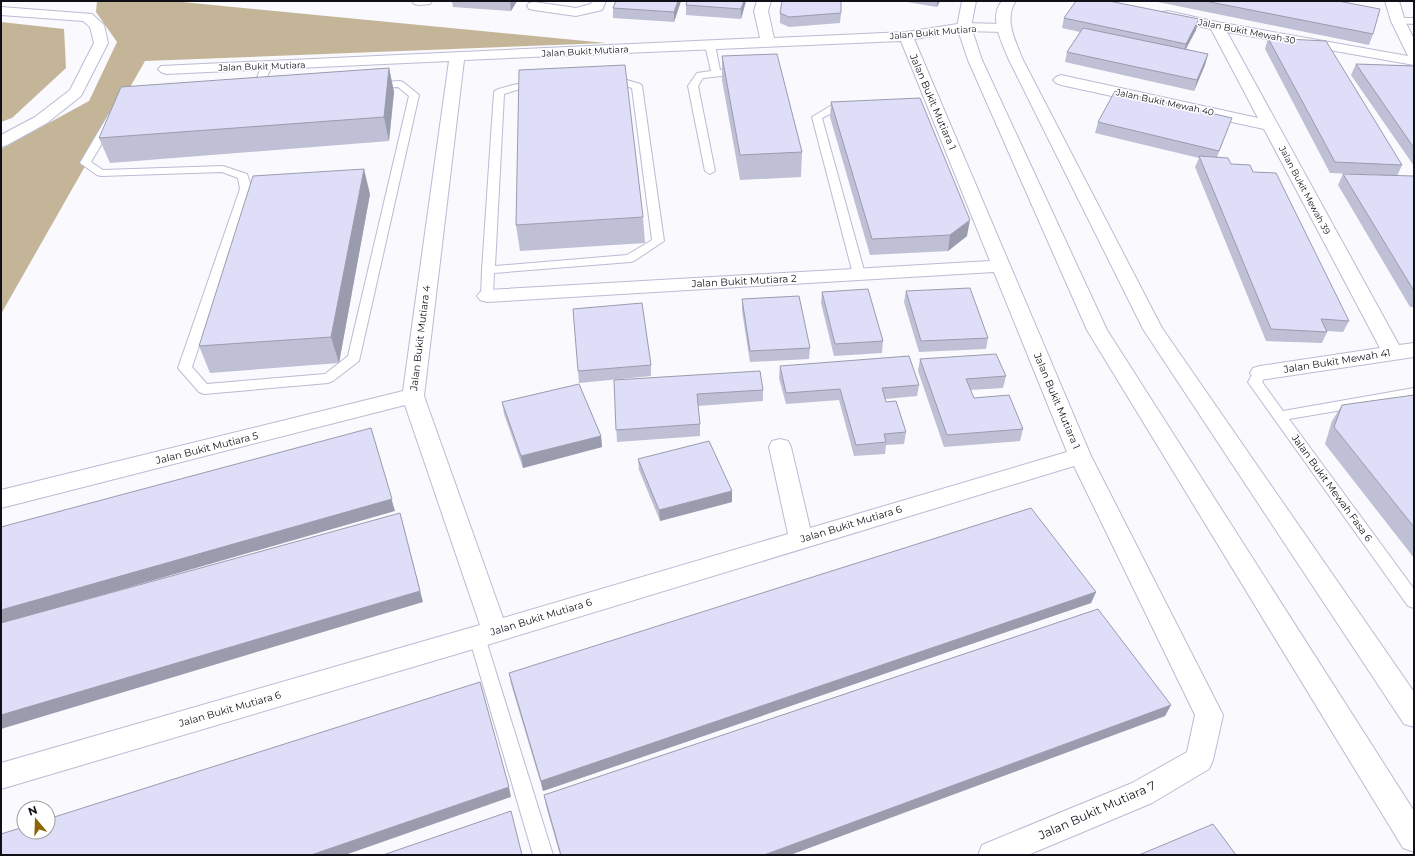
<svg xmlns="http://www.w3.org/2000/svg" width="1415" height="856" font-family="Montserrat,sans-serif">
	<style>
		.forest { fill: #c4b599 }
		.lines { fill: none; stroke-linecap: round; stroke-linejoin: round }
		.service-casing { stroke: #bbbbd4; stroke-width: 2 }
		.minor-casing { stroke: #bbbbd4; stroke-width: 2 }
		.tertiary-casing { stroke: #bbbbd4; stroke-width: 2 }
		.service { fill: #fff; fill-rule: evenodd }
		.minor { fill: #fff; fill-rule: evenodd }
		.tertiary { fill: #fff; fill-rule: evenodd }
		.wall { fill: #bfbfd5 }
		.shaded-wall { fill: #9b9bae }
		.building { fill: #dedef8; stroke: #9b9bae }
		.labels { text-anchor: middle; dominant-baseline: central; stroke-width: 3; stroke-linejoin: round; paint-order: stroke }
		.far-street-label { font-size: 9px; fill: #101018; stroke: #fff }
		.street-label { font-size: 10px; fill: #101018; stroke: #fff }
		.near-street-label { font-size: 12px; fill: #101018; stroke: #fff }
	</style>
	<rect width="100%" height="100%" fill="#f9f9fe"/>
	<!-- forest -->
	<g class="forest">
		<path d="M97 1H172L606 43 145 61 1 314V149L89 101 117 42 96 12Z"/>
		<path d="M1 22 64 29 66 68 12 118 1 122Z"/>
	</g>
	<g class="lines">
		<!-- service casing -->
		<g class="service-casing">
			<g id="service">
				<path d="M1398 18H1414V24L1395 23 1394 21Z"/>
				<path d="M710 42 715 45 720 70 740 68 745 71 740 74 703 78 698 86 715 171 710 174 705 171 688 86 697 73 711 71 705 45Z"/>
				<path d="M267 62 272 65 262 89 400 81 403 82 419 95 359 361 333 381 328 383 204 394 199 392 178 368 240 189 238 178 222 172 101 176 97 175 80 163 113 107 152 96 252 90 262 65ZM398 87 409 96 348 356 325 374 207 384 192 367 252 189 247 174 223 166 103 170 91 162 121 111 153 102Z"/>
				<path d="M609 77H617L640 84 642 86 664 241 634 261 630 262 494 273 493 296 491 299H483L481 296 482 270 494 92 496 90C506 87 535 77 543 85L538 88 520 89 504 94 495 266 627 255 652 240 632 88 616 83 606 82 604 80 606 78Z"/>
				<path d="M848 103 852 104 853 106 852 108 838 110 822 118 865 274 863 277H855L853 274 812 117 832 105Z"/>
				<path d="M1260 369 1265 370 1267 373 1262 382 1283 411 1414 388V398L1289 419 1414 589V608L1408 606 1250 385 1248 382 1255 370Z"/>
				<path d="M477 630 483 632 485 637 553 855H533L469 637 471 632Z"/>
			</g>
		</g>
		<!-- minor casing -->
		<g class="minor-casing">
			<g id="minor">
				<path d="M412 1H432L430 4 419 5 414 4Z"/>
				<path d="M592 1H606L602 10 576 16 534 10 529 9 527 6 529 3 534 2 576 8 591 4Z"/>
				<path d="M757 1H771L768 11 774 38 906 32 964 23 1004 24 1009 25 1011 28 1009 31 1004 32 964 31 914 39 1091 456 1223 715 1213 760 1209 769 1152 803 1028 855H978L982 845 1132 783 1187 752 1195 715 1074 466 477 648 1 789V763L480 625 405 405 1 508V490L403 391 449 61 166 74 161 72 158 69 161 66 760 38 754 11ZM901 41 990 261 487 290 480 292 477 296 480 300 487 302 994 272 1067 452 810 528 791 447 788 441 780 439 772 441 769 447 788 534 503 618 424 396 464 60Z"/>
				<path d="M1385 1H1399L1405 21 1414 39V65L1227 32 1399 345 1414 343V357L1260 380 1253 378 1250 373 1253 368 1260 366 1380 348 1264 129 1061 85 1056 83 1053 80 1056 77 1061 75 1258 118 1211 29 1163 18 1161 15 1163 12 1168 11 1217 22 1408 56 1391 21Z"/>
				<path d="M1 7 92 14 104 25 108 43 81 96 47 123 7 145 1 147V135L35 117 70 90 94 43 90 27 83 21 1 15Z"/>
			</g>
		</g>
		<!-- tertiary casing -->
		<g class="tertiary-casing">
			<g id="tertiary">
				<path d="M962 1H976L971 27 982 60 1107 330 1414 811V852L1403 848 1087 330 968 60 957 27Z"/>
				<path d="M1002 1H1016C1003 19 1016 42 1023 60L1162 328 1414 692V727L1404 724 1143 329 1009 60C1002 43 988 17 1002 1Z"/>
			</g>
		</g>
		<!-- service -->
		<use href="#service" class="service"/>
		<!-- minor -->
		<use href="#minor" class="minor"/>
		<!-- tertiary -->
		<use href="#tertiary" class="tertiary"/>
	</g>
	<!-- wall -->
	<g class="wall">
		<path d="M452 1H517L511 11 453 7Z"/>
		<path d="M616 1H681L674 22 613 18V8Z"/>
		<path d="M687 1H746L741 19 686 15V5Z"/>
		<path d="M901 1H940L937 7Z"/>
		<path d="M1153 1H1345V2L1373 34 1369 45Z"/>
		<path d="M780 13H841L840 23 789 27 780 23Z"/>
		<path d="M1064 18 1196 30 1186 49 1208 54 1205 65 1194 91 1065 62 1067 52 1080 32 1062 28Z"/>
		<path d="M1268 38 1402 165 1397 176 1414 178V307H1410L1338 185 1343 174 1383 175 1330 173 1265 49Z"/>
		<path d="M722 56 802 152 801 177 740 180 722 80Z"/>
		<path d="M1356 64 1414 66V166L1351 75Z"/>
		<path d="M389 68 394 92 389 141 110 163 99 138Z"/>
		<path d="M831 102 967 236 948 251 870 255 830 117Z"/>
		<path d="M1098 122 1228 129 1217 157 1231 164 1253 172 1349 321 1343 332 1327 331V332L1322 343 1266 341 1195 167 1199 158 1095 133Z"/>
		<path d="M370 194 339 363 210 373 199 346Z"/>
		<path d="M643 217 645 243 520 251 516 225Z"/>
		<path d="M906 291 988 338 986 349 919 352 904 302Z"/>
		<path d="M822 292 883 341 882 353 834 356 821 303Z"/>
		<path d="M742 299 810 348 809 359 750 362 742 311Z"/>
		<path d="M920 359 1006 376 1003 388 970 390 974 398 1023 429 1020 441 944 447 918 371Z"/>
		<path d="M651 365V376L579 383 578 371Z"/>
		<path d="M780 366 919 385 917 396 885 399 886 402 906 432 904 444 886 445 885 454 854 456 839 400 786 404 779 378Z"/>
		<path d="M614 380 763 390V401L698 406 700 424V436L617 442Z"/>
		<path d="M1414 395V558L1325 444 1332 421 1342 405Z"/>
		<path d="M502 402 601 436 602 447 523 468 504 414Z"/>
		<path d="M638 459 732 491V502L660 521 639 470Z"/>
		<path d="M1096 592 1091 603 543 791 511 684 509 673Z"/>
		<path d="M1171 705 1165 716 790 855H560L546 806 544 795Z"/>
	</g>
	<!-- shaded-wall -->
	<g class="shaded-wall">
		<path d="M510 1H517L511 11Z"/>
		<path d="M678 1H681L674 22V12Z"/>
		<path d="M744 1H746L741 19V9Z"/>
		<path d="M937 1H940L937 7Z"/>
		<path d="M1199 19 1196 30 1183 54 1186 44Z"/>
		<path d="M1208 54 1205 65 1194 91 1197 80Z"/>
		<path d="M389 68 394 92 389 141 384 117Z"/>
		<path d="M364 169 370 194 339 363 331 337Z"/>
		<path d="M970 220 967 236 948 251 950 235Z"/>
		<path d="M371 428 395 511 1 624V610Z"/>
		<path d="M601 436 602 447 523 468 521 456Z"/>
		<path d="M732 491V502L660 521 659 510Z"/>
		<path d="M400 513 423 602 1 729V715Z"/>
		<path d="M1096 592 1091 603 543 791 541 781Z"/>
		<path d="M1171 705 1165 716 790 855H764Z"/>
		<path d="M509 787 511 797 345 855H311Z"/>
	</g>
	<!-- building -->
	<g class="building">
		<path d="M616 1H678L674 12 613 8Z"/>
		<path d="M687 1H744L741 9 686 5Z"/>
		<path d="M782 1H841V13L789 17 780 13Z"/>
		<path d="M1076 1H1109L1199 19 1186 44 1064 18Z"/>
		<path d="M1205 1H1338L1380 9 1373 34Z"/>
		<path d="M1083 28 1208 54 1197 80 1067 52Z"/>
		<path d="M1268 38 1326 41 1402 165 1335 162Z"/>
		<path d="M777 54 802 152 740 155 722 56Z"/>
		<path d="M1356 64 1414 66V148Z"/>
		<path d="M625 65 643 217 516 225 519 70Z"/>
		<path d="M389 68 384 117 99 138 121 87Z"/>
		<path d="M1115 91 1232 118 1219 151 1098 122Z"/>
		<path d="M920 98 970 220 950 235 872 239 831 102Z"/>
		<path d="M1199 156 1228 158 1231 164 1250 165 1253 172 1276 173 1349 321 1321 319 1327 332 1271 329Z"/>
		<path d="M364 169 331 337 199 346 253 176Z"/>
		<path d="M1343 174 1413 176 1414 178V291Z"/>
		<path d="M970 288 988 338 921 341 906 291Z"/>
		<path d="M868 289 883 341 835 344 822 292Z"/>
		<path d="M799 296 810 348 750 351 742 299Z"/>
		<path d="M642 303 651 365 578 371 573 309Z"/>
		<path d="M996 354 1006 376 966 379 974 398 1009 395 1023 429 947 435 920 359Z"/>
		<path d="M909 356 919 385 882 388 886 402 896 401 906 432 884 434 886 442 856 445 840 389 786 393 780 366Z"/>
		<path d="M760 371 763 390 697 394 700 424 616 430 614 380Z"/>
		<path d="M579 384 601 436 521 456 502 402Z"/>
		<path d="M1414 395V527L1334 427 1342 405Z"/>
		<path d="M371 428 392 499 1 610V527Z"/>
		<path d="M709 441 732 491 659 510 638 459Z"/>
		<path d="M1031 508 1096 592 541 781 509 673Z"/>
		<path d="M400 513 420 591 1 715V623Z"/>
		<path d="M1098 609 1171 705 764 855H561L544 795Z"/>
		<path d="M480 682 509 787 311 855H1V834L24 827V832H48V819Z"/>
		<path d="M511 811 522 855H383Z"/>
		<path d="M1213 824 1236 855H1139Z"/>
	</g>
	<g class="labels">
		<!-- far-street labels -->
		<g class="far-street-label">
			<text transform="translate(1247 31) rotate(11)">Jalan Bukit Mewah 30</text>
			<text transform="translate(933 32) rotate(-5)">Jalan Bukit Mutiara</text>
			<text transform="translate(585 51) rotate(-3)">Jalan Bukit Mutiara</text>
			<text transform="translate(262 66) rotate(-2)">Jalan Bukit Mutiara</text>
			<text transform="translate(1165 102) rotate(12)">Jalan Bukit Mewah 40</text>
			<text transform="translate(1305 190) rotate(62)">Jalan Bukit Mewah 39</text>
		</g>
		<!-- street labels -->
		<g class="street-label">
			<text transform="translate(933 102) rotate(67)">Jalan Bukit Mutiara 1</text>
			<text transform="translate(744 281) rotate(-3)">Jalan Bukit Mutiara 2</text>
			<text transform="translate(420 338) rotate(-83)">Jalan Bukit Mutiara 4</text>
			<text transform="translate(1337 361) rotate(-9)">Jalan Bukit Mewah 41</text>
			<text transform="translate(1057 401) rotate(67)">Jalan Bukit Mutiara 1</text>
			<text transform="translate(207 448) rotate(-14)">Jalan Bukit Mutiara 5</text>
			<text transform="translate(1332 488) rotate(54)">Jalan Bukit Mewah Fasa 6</text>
			<text transform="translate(851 524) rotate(-17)">Jalan Bukit Mutiara 6</text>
			<text transform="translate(541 617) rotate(-17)">Jalan Bukit Mutiara 6</text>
			<text transform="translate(230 709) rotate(-16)">Jalan Bukit Mutiara 6</text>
		</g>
		<!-- near-street labels -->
		<g class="near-street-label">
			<text transform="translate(1097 810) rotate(-24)">Jalan Bukit Mutiara 7</text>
		</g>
	</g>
	<!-- border -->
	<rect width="1415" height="856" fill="none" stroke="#101018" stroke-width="4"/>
	<!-- north arrow -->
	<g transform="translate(36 820) rotate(341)"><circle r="19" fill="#ffffff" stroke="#9f9fa3"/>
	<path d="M0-3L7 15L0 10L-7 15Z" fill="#8a6504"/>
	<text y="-6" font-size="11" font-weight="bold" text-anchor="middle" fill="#101018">N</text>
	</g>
</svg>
